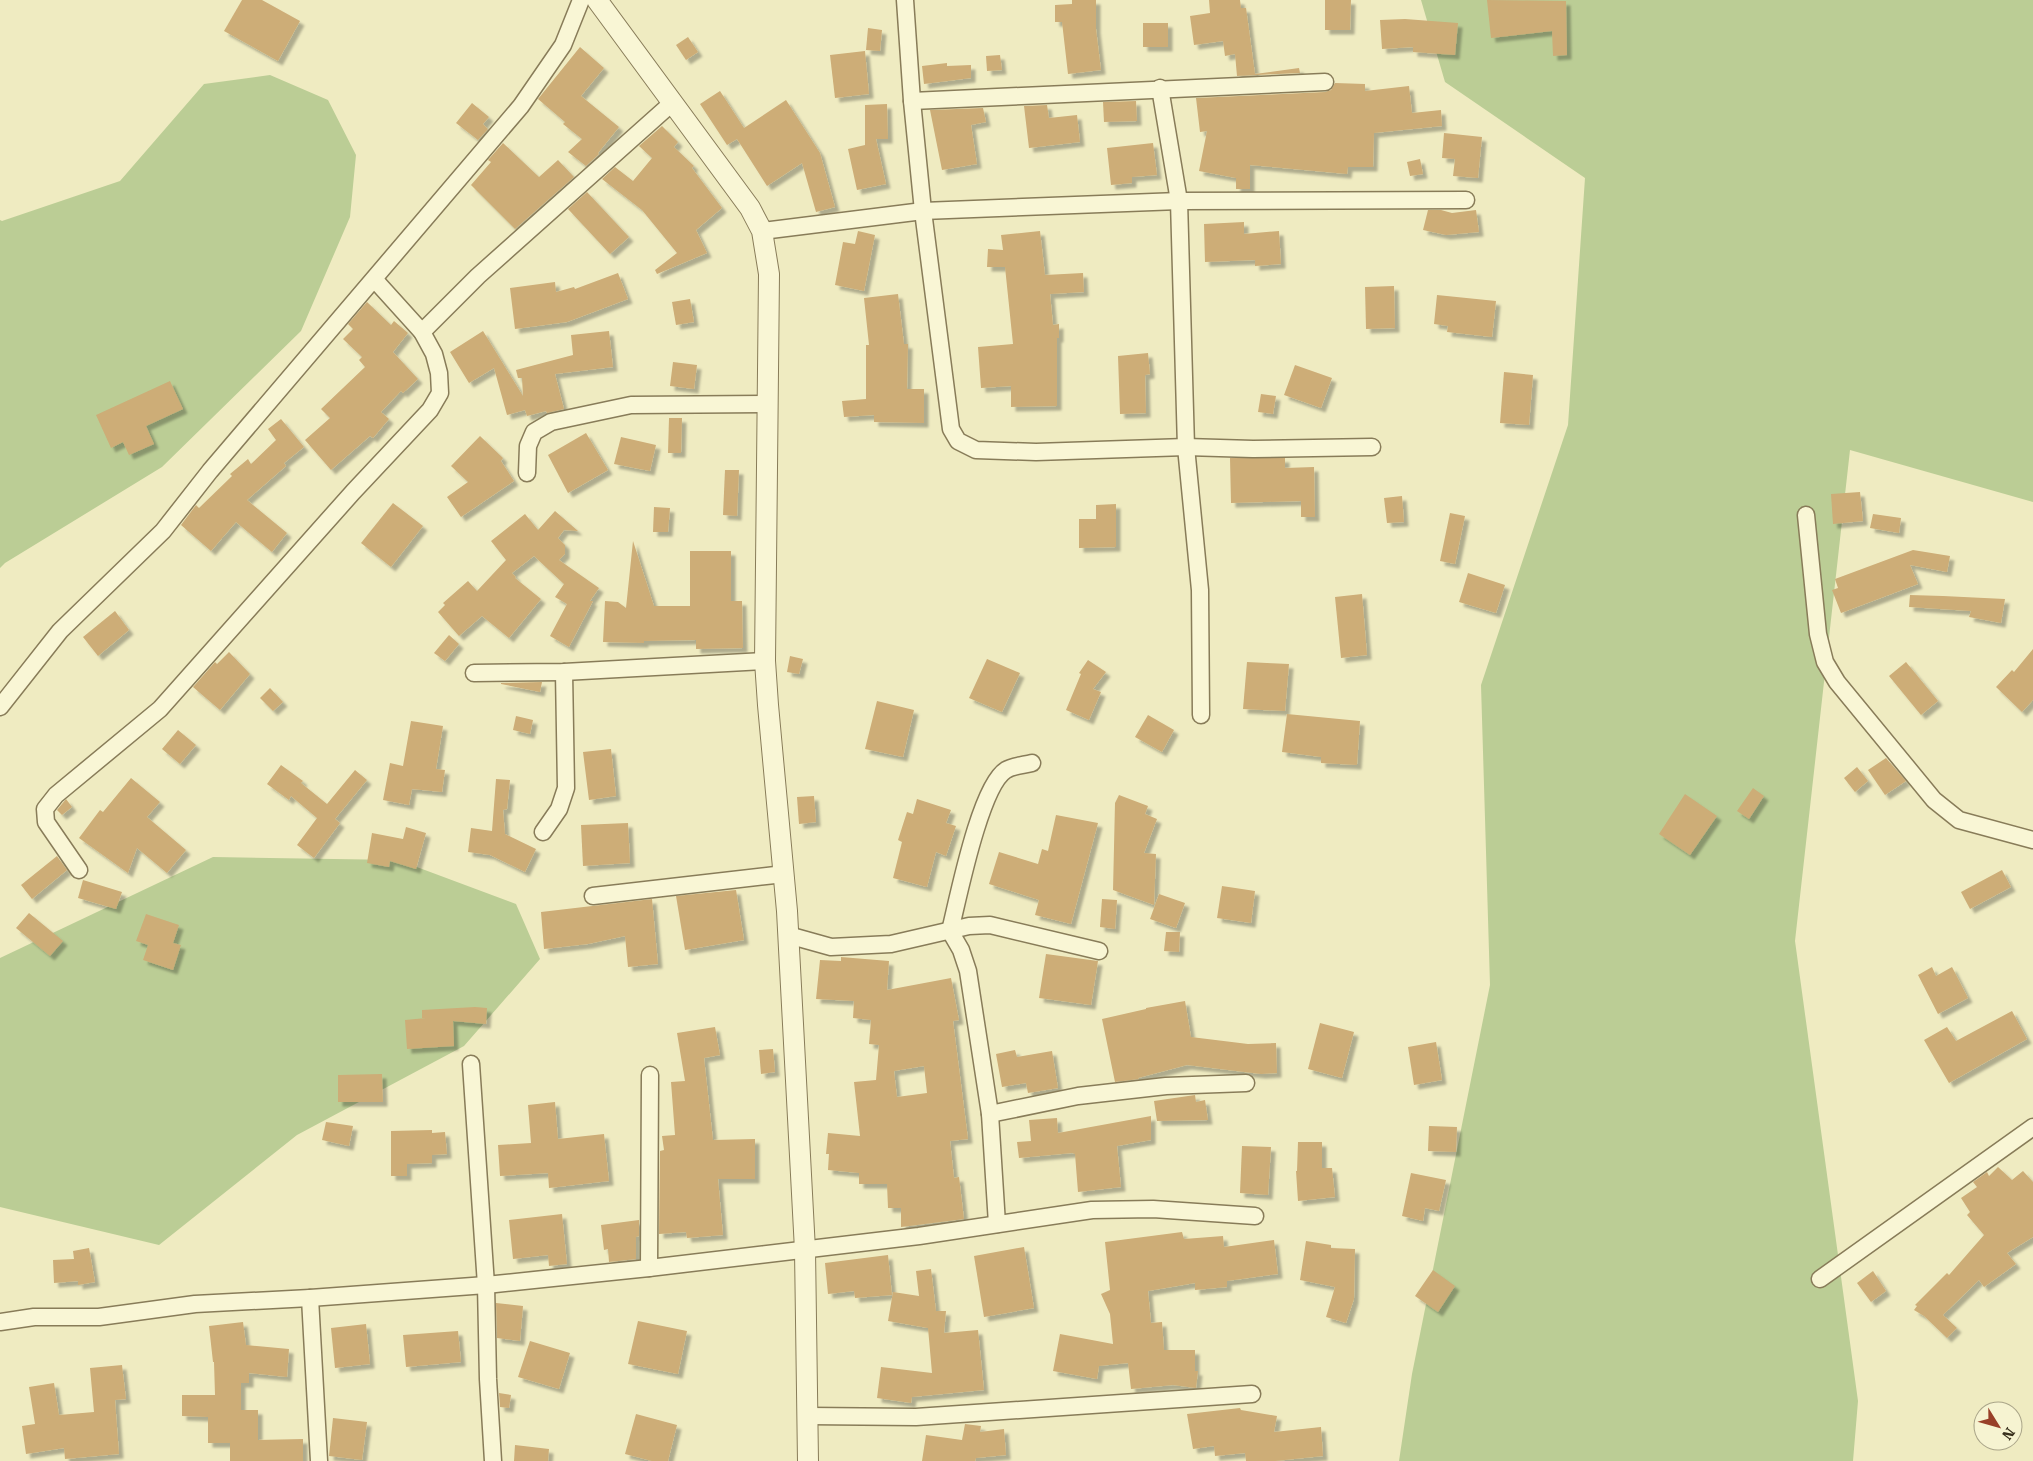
<svg xmlns="http://www.w3.org/2000/svg" width="2033" height="1461" font-family="'Roboto Serif',serif">
	<style>
		.green { fill: #bbcd95 }
		.building { fill: #cdad77; fill-rule: evenodd; filter: url(#shadow) }
		.lines { fill: none; stroke-linecap: round; stroke-linejoin: round }
		.minor-casing { stroke: #887c59; stroke-width: 19 }
		.tertiary-casing { stroke: #887c59; stroke-width: 22 }
		.minor { stroke: #f9f6d5; stroke-width: 16 }
		.tertiary { stroke: #f9f6d5; stroke-width: 20 }
	</style>
	<defs>
		<filter id="shadow"><feDropShadow dx="4.5" dy="4.5" stdDeviation="1" flood-color="#0004"/></filter>
	</defs>
	<rect width="100%" height="100%" fill="#efebc1"/>
	<!-- green -->
	<g class="green">
		<path d="M1421 0H2033V502L1850 450 1795 941 1858 1401 1853 1461H1399L1412 1374 1490 985 1481 685 1568 425 1585 178 1445 82Z"/>
		<path d="M270 75 328 100 356 155 350 217 301 331 162 467 5 563 0 568V220L2 221 120 181 204 84Z"/>
		<path d="M213 857 398 860 516 904 540 959 464 1046 297 1135 159 1245 0 1207V958Z"/>
	</g>
	<!-- building -->
	<g class="building">
		<path d="M242 0H262L300 21 278 61 224 31Z"/>
		<path d="M1072 0H1096V29L1101 70 1068 74 1062 22H1055V5L1072 4Z"/>
		<path d="M1209 0H1240L1241 8H1246L1255 74 1299 68 1300 73 1237 76 1235 54 1225 56 1223 41 1194 45 1190 16 1210 13Z"/>
		<path d="M1325 0H1351L1350 30H1325Z"/>
		<path d="M1487 0 1566 1 1567 55 1553 56 1552 31 1491 38Z"/>
		<path d="M1405 19 1458 23 1455 55 1413 52V47L1382 49 1380 20Z"/>
		<rect x="1143" y="23" width="25" height="24"/>
		<path d="M868 28 882 30 880 51 866 50Z"/>
		<path d="M688 37 698 52 686 60 676 45Z"/>
		<path d="M580 47 604 68 581 96 619 127 598 153 599 154 586 166 568 152 582 139 563 124 565 122 538 99Z"/>
		<path d="M865 51 869 94 835 98 830 55Z"/>
		<path d="M1000 55 1002 70 987 71 986 56Z"/>
		<path d="M947 63V66L971 65V78L924 84 922 66Z"/>
		<path d="M1335 83 1365 84V91L1409 86 1412 113 1441 110 1442 126 1374 133 1373 167H1348L1347 174 1250 165V189H1236V178L1199 171 1207 131 1200 132 1196 98 1325 92 1331 90Z"/>
		<path d="M720 91 744 128 786 100 820 153 835 207 816 212 802 163 767 186 737 139 727 145 700 104Z"/>
		<path d="M1136 101 1137 121 1104 122 1103 102Z"/>
		<path d="M472 103 489 117 483 124 488 129 478 140 456 123Z"/>
		<path d="M887 104 888 139H876L886 184 857 190 848 149 865 145V105Z"/>
		<path d="M1047 105 1049 118 1077 115 1080 142 1029 148 1024 106Z"/>
		<path d="M983 108 986 122 971 125 977 164 942 170 930 110Z"/>
		<path d="M662 126 678 142 674 147 694 166 692 168 722 208 696 230 707 253 657 274 655 270 677 253 642 210 602 179 615 167 633 181 652 158 639 146Z"/>
		<path d="M1444 133 1482 137 1478 178 1453 176 1455 159 1442 158Z"/>
		<path d="M503 143 539 177 558 160 574 177 515 229 471 185 491 162 488 160Z"/>
		<path d="M1153 143 1157 175 1132 177V183L1111 185 1107 148Z"/>
		<path d="M1420 159 1423 174 1410 176 1407 162Z"/>
		<path d="M587 192 629 237 610 254 568 209Z"/>
		<path d="M1428 210H1441L1452 213 1476 210 1479 232 1446 235 1423 230Z"/>
		<path d="M1244 222V234L1279 231 1281 264 1255 266V260L1205 262 1204 224Z"/>
		<path d="M858 231 875 235 864 291 835 285 843 242 855 244Z"/>
		<path d="M1040 231 1045 275 1083 273 1084 292 1050 294 1053 325 1059 324V338H1057V406L1011 407V386L981 388 978 347 1013 344 1005 267H987L988 249 1003 250 1001 235Z"/>
		<path d="M618 273 628 299 567 322 515 329 510 288 555 282 556 292 574 287 575 289Z"/>
		<path d="M1394 286 1395 328 1366 329 1365 287Z"/>
		<path d="M898 294 904 344H908L907 389H924V423L874 422V415L844 417 842 401 866 399V345H869L864 298Z"/>
		<path d="M1437 295 1496 301 1492 337 1447 332 1448 326 1434 324Z"/>
		<path d="M690 299 694 322 676 325 672 302Z"/>
		<path d="M367 302 391 325 394 321 408 333 393 352 418 379 403 393 401 391 381 412 389 419 373 438 370 436 331 470 305 440 330 418 321 409 365 367 359 360 362 357 343 339 353 329 348 324Z"/>
		<path d="M483 331 523 396 522 378H518L516 370 573 355 571 335 609 331 613 367 555 374 564 409 547 413 546 411 527 416 525 410 507 415 494 368 469 383 450 352Z"/>
		<path d="M1148 353 1150 374 1145 375 1146 413 1120 414 1118 356Z"/>
		<path d="M673 362 697 365 694 389 670 386Z"/>
		<path d="M1295 365 1332 378 1321 408 1284 395Z"/>
		<path d="M1504 372 1533 375 1529 425 1500 423Z"/>
		<path d="M170 381 183 409 146 426 154 444 129 455 123 442 111 448 96 415Z"/>
		<path d="M1261 394 1276 396 1273 414 1258 412Z"/>
		<path d="M669 418H682L681 453H668Z"/>
		<path d="M281 419 304 447 284 463 286 466 247 500 287 533 272 552 236 522 211 551 181 525 196 505 199 508 232 476 230 474 248 459 251 464 276 440 268 429Z"/>
		<path d="M586 433 608 470 568 493 548 455Z"/>
		<path d="M480 436 503 458 501 461 514 481 461 517 447 497 468 482 451 466Z"/>
		<path d="M621 437 656 445 650 471 614 464Z"/>
		<path d="M1230 458H1285V468L1314 467 1315 517H1301V501L1231 503Z"/>
		<path d="M725 470H739L737 516 723 515Z"/>
		<path d="M1860 492 1863 521 1833 524 1831 494Z"/>
		<path d="M1402 496 1404 522 1387 523 1384 498Z"/>
		<path d="M393 503 423 526 391 567 361 543Z"/>
		<path d="M1116 504V547L1079 548V519H1096V505Z"/>
		<path d="M654 507 670 508 668 532H653Z"/>
		<path d="M555 511 578 531 564 530 558 538 565 545V554L559 560 599 588 590 601H593L569 647 550 636 567 604 555 597 564 584 534 556 512 573 516 577 515 578 541 599 509 638 482 616 459 636 438 612 445 605 443 603 468 581 477 591 506 560 491 541 525 514 538 530Z"/>
		<path d="M1450 513 1465 516 1455 564 1440 561Z"/>
		<path d="M1873 514 1901 518 1899 533 1870 528Z"/>
		<path d="M633 541 654 606H690V551H731V601H742L743 648 696 649V640L644 641V643L603 642 605 601 618 602 626 608Z"/>
		<path d="M1913 550 1950 556 1947 572 1910 565 1918 584 1841 613 1832 590 1838 588 1835 579Z"/>
		<path d="M1468 573 1505 585 1496 613 1459 602Z"/>
		<path d="M1362 594 1367 655 1341 658 1335 597Z"/>
		<path d="M1910 595 1943 596 2005 599 2001 623 1969 617 1971 611 1909 607Z"/>
		<path d="M115 611 129 630 98 656 83 637Z"/>
		<path d="M449 635 459 644 445 661 434 653Z"/>
		<path d="M2033 649V700L2022 712 1996 687 2012 670 2014 672Z"/>
		<path d="M229 652 250 674 220 710 193 687 215 662 217 664Z"/>
		<path d="M790 656 803 659 799 674 787 672Z"/>
		<path d="M987 659 1020 673 1002 712 969 698Z"/>
		<path d="M1088 660 1106 672 1093 689 1101 692 1089 720 1066 710 1081 674 1079 673Z"/>
		<path d="M1247 662 1289 664 1285 711 1243 709Z"/>
		<path d="M1906 662 1938 701 1921 715 1889 676Z"/>
		<path d="M542 682 540 692 501 684V683Z"/>
		<path d="M270 688 283 702 273 711 260 698Z"/>
		<path d="M877 701 914 710 903 757 865 749Z"/>
		<path d="M1287 714 1360 721 1357 765 1321 763V757L1282 752Z"/>
		<path d="M1148 715 1174 730 1162 752 1135 737Z"/>
		<path d="M516 716 533 720 530 734 513 730Z"/>
		<path d="M411 721 443 726 436 769 445 770 442 792 412 789 409 805 383 800 390 763 403 766Z"/>
		<path d="M178 730 196 745 180 764 162 749Z"/>
		<path d="M611 749 616 796 589 800 583 752Z"/>
		<path d="M1886 758 1906 781 1885 795 1868 770Z"/>
		<path d="M281 765 303 781 301 783 327 804 355 770 367 780 335 819 340 823 314 858 297 845 317 818 291 796 289 800 267 784Z"/>
		<path d="M1857 767 1868 781 1855 792 1844 778Z"/>
		<path d="M131 778 160 802 147 817 186 850 167 873 137 848 128 873 79 838 100 810 103 812Z"/>
		<path d="M496 779 510 780 507 809 503 810 505 834 536 849 525 872 490 855 468 852 471 828 492 831Z"/>
		<path d="M1753 788 1764 796 1749 819 1737 811Z"/>
		<path d="M1685 794 1717 816 1690 855 1659 834Z"/>
		<path d="M1119 795 1148 806 1145 814 1157 819 1144 853 1156 854 1154 905 1113 890 1115 803Z"/>
		<path d="M814 796 816 822 799 824 797 797Z"/>
		<path d="M66 799 72 807 62 815 57 810Z"/>
		<path d="M917 799 951 810 946 823 956 826 946 856 936 852 927 887 893 878 902 842 898 840 907 812 913 814Z"/>
		<path d="M1056 815 1098 823 1071 924 1035 915 1039 900 989 884 999 852 1038 864 1042 849 1048 851Z"/>
		<path d="M628 823 630 863 583 866 581 825Z"/>
		<path d="M406 827 426 833 416 869 390 861 389 867 367 863 372 833 403 839Z"/>
		<path d="M57 856 67 870 32 899 21 885Z"/>
		<path d="M2002 870 2011 887 1970 909 1961 892Z"/>
		<path d="M83 880 122 892 116 909 78 898Z"/>
		<path d="M1222 886 1255 891 1251 923 1217 918Z"/>
		<path d="M736 890 744 940 685 950 676 896Z"/>
		<path d="M1159 894 1185 903 1176 928 1150 919Z"/>
		<path d="M652 899 658 964 628 967 625 936 588 944 544 949 541 912Z"/>
		<path d="M1102 899 1117 900 1115 929 1100 927Z"/>
		<path d="M29 913 63 941 50 956 16 928Z"/>
		<path d="M146 914 179 925 173 943 181 945 173 970 143 960 148 945 136 941Z"/>
		<path d="M1166 932H1180L1179 952 1164 951Z"/>
		<path d="M1046 954 1098 961 1091 1005 1039 998Z"/>
		<path d="M841 957 889 961 887 990 951 978 959 1020 953 1021 968 1139 950 1141 954 1178 959 1177 964 1219 901 1227V1208H888L887 1184H859V1173L828 1170 829 1154H826L828 1133 860 1136 854 1082 876 1080 879 1045 869 1044 871 1020 853 1018 854 1001 816 999 820 960 841 961ZM924 1066 927 1093 897 1097 894 1071Z"/>
		<path d="M1932 967 1936 976 1952 967 1968 998 1938 1014 1918 975Z"/>
		<path d="M1185 1001 1191 1037 1248 1044 1276 1043 1277 1073 1261 1074 1187 1065 1138 1078 1139 1079 1115 1082 1102 1019 1146 1009V1008Z"/>
		<path d="M475 1007 487 1008 486 1024 453 1021 454 1046 407 1049 405 1020 426 1018H422V1010Z"/>
		<path d="M2012 1011 2027 1039 1949 1083 1924 1040 1947 1027 1956 1041Z"/>
		<path d="M1320 1023 1354 1032 1342 1078 1308 1069Z"/>
		<path d="M715 1027 720 1055 704 1058 713 1140 755 1139V1179H718L723 1235 687 1238 686 1232 659 1234 660 1151 664 1150 662 1136 675 1135 671 1082 685 1081 677 1033Z"/>
		<path d="M1436 1042 1442 1080 1414 1085 1408 1047Z"/>
		<path d="M773 1049 775 1072 761 1074 759 1050Z"/>
		<path d="M1015 1050 1017 1057 1052 1051 1058 1088 1028 1093 1026 1083 1002 1087 996 1054Z"/>
		<path d="M382 1074 383 1102H338V1075Z"/>
		<path d="M1195 1095 1196 1102 1205 1100 1208 1120 1157 1121 1154 1101Z"/>
		<path d="M555 1102 558 1139 604 1134 609 1181 549 1188 548 1173 500 1176 498 1145 531 1143 528 1105Z"/>
		<path d="M1151 1116V1140L1117 1146 1121 1187 1078 1192 1075 1154 1072 1153 1019 1158 1017 1142 1031 1141 1029 1120 1057 1118 1058 1133Z"/>
		<path d="M326 1122 353 1126 349 1146 322 1140Z"/>
		<path d="M1429 1126 1457 1127 1456 1152 1428 1151Z"/>
		<path d="M432 1130V1133L445 1132 447 1154 432 1155V1163L407 1164V1176H391V1131Z"/>
		<path d="M1298 1142H1322V1168H1332L1335 1197 1298 1201 1296 1171H1297Z"/>
		<path d="M1242 1146 1271 1147 1268 1195 1240 1193Z"/>
		<path d="M1998 1167 2012 1180 2023 1171 2033 1182V1237L2007 1253 2016 1264 1984 1287 1979 1280 1943 1315 1957 1328 1947 1338 1924 1316 1914 1310 1917 1306 1915 1305 1947 1273 1949 1275 1984 1235 1967 1215 1970 1212 1961 1198 1977 1187 1973 1182 1987 1172 1989 1176Z"/>
		<path d="M1411 1173 1446 1180 1439 1211 1425 1208 1423 1221 1402 1216Z"/>
		<path d="M562 1214 567 1264 549 1266 548 1255 513 1259 509 1220Z"/>
		<path d="M639 1220V1236L636 1237V1259L609 1262 608 1249 604 1250 601 1225Z"/>
		<path d="M1182 1232 1184 1239 1223 1236 1224 1247 1274 1240 1278 1274 1227 1281V1287L1195 1290V1283L1148 1291 1151 1323 1162 1322 1164 1350H1195V1371H1198L1196 1388 1173 1385 1131 1389 1128 1363 1099 1366 1097 1379 1053 1371 1060 1334 1113 1344 1110 1314 1101 1294 1110 1290 1105 1242Z"/>
		<path d="M1306 1241 1331 1245V1248L1355 1249 1354 1299 1346 1323 1326 1317 1335 1287 1300 1280Z"/>
		<path d="M1024 1247 1034 1308 984 1317 974 1256Z"/>
		<path d="M89 1248 95 1282 78 1285V1281L54 1283 53 1260 74 1259 73 1251Z"/>
		<path d="M888 1255 892 1295 855 1298 854 1291 828 1294 825 1263Z"/>
		<path d="M931 1269 936 1311H946L944 1333 978 1330 984 1390 912 1397 911 1403 877 1398 881 1367 932 1373 928 1328 888 1321 893 1292 919 1296 916 1271Z"/>
		<path d="M1433 1270 1455 1286 1438 1312 1415 1296Z"/>
		<path d="M1873 1271 1886 1291 1871 1302 1857 1283Z"/>
		<path d="M496 1303 523 1306 520 1341 497 1338Z"/>
		<path d="M638 1321 687 1331 678 1374 628 1364Z"/>
		<path d="M243 1322 246 1345 289 1349 287 1377 249 1373V1383H241V1410H258V1440L303 1439V1461H230V1443H208V1417L182 1416V1395H215L214 1362H213L209 1326Z"/>
		<path d="M366 1324 370 1364 335 1368 331 1328Z"/>
		<path d="M458 1331 461 1362 406 1367 403 1335Z"/>
		<path d="M530 1341 570 1353 559 1389 518 1377Z"/>
		<path d="M122 1365 126 1399 115 1400 119 1454 65 1459 64 1448 26 1454 22 1426 35 1424 29 1387 54 1383 59 1415 94 1412 90 1368Z"/>
		<path d="M499 1393 511 1395 509 1408 500 1407Z"/>
		<path d="M1240 1408 1241 1410 1277 1416 1274 1432 1321 1427 1323 1456 1275 1461H1246L1245 1453 1215 1456 1214 1446 1193 1449 1187 1414Z"/>
		<path d="M636 1414 677 1425 668 1461H652L625 1454Z"/>
		<path d="M333 1418 367 1422 362 1460 329 1456Z"/>
		<path d="M965 1424 981 1426 980 1432 1004 1429 1006 1455 976 1458 975 1461H922L926 1435 962 1440Z"/>
		<path d="M515 1445 549 1449 548 1461H514Z"/>
	</g>
	<g class="lines">
		<!-- minor casing -->
		<g class="minor-casing">
			<g id="minor">
				<path d="M905 0 912 101 923 211 951 429 958 441 976 450 1036 452 1186 447 1253 449 1372 447"/>
				<path d="M1160 88 1179 201 1186 447 1200 590 1201 715"/>
				<path d="M912 101 1325 82"/>
				<path d="M762 231 923 211 1179 201 1466 200"/>
				<path d="M422 332 478 276 672 103"/>
				<path d="M527 473 528 446 534 432 551 422 631 405 768 404"/>
				<path d="M1806 515 1818 634 1825 662 1837 682 1934 800 1959 820 2033 840"/>
				<path d="M474 673 564 672 765 661"/>
				<path d="M0 707 60 631 163 531 210 471 521 106 563 45 581 0"/>
				<path d="M543 832 559 809 566 788 564 672"/>
				<path d="M79 870 46 822 45 809 56 795 160 709 353 492 430 410 440 393 439 373 434 354 422 332 375 280"/>
				<path d="M593 896 784 874"/>
				<path d="M788 935 831 947 891 944 969 926 990 925 1099 951"/>
				<path d="M471 1064 486 1285 488 1379 493 1461"/>
				<path d="M990 1114 1078 1096 1166 1086 1246 1083"/>
				<path d="M997 1224 990 1114 968 971 961 950 950 931C958 899 980 786 1006 770 1012 766 1024 765 1032 763"/>
				<path d="M649 1268 650 1075"/>
				<path d="M1820 1279 2033 1127"/>
				<path d="M310 1298 319 1461"/>
				<path d="M0 1322 34 1317H99L195 1304 310 1298 486 1285 649 1268 919 1236 1092 1210 1153 1209 1255 1216"/>
				<path d="M808 1416 916 1417 1252 1394"/>
			</g>
		</g>
		<!-- tertiary casing -->
		<g class="tertiary-casing">
			<path id="tertiary" d="M597 0 750 208 762 231 769 274 765 661 768 705 787 911 805 1250 808 1461"/>
		</g>
		<!-- minor -->
		<use href="#minor" class="minor"/>
		<!-- tertiary -->
		<use href="#tertiary" class="tertiary"/>
	</g>
	<!-- north arrow -->
	<g transform="translate(1998 1426) rotate(127)"><circle r="24" fill="#f6f3d1" stroke="#aaa589"/>
	<path d="M0-4L9 19L0 12L-9 19Z" fill="#983f28"/>
	<text y="-8" font-size="14" font-weight="bold" text-anchor="middle" fill="#38301d">N</text>
	</g>
</svg>
